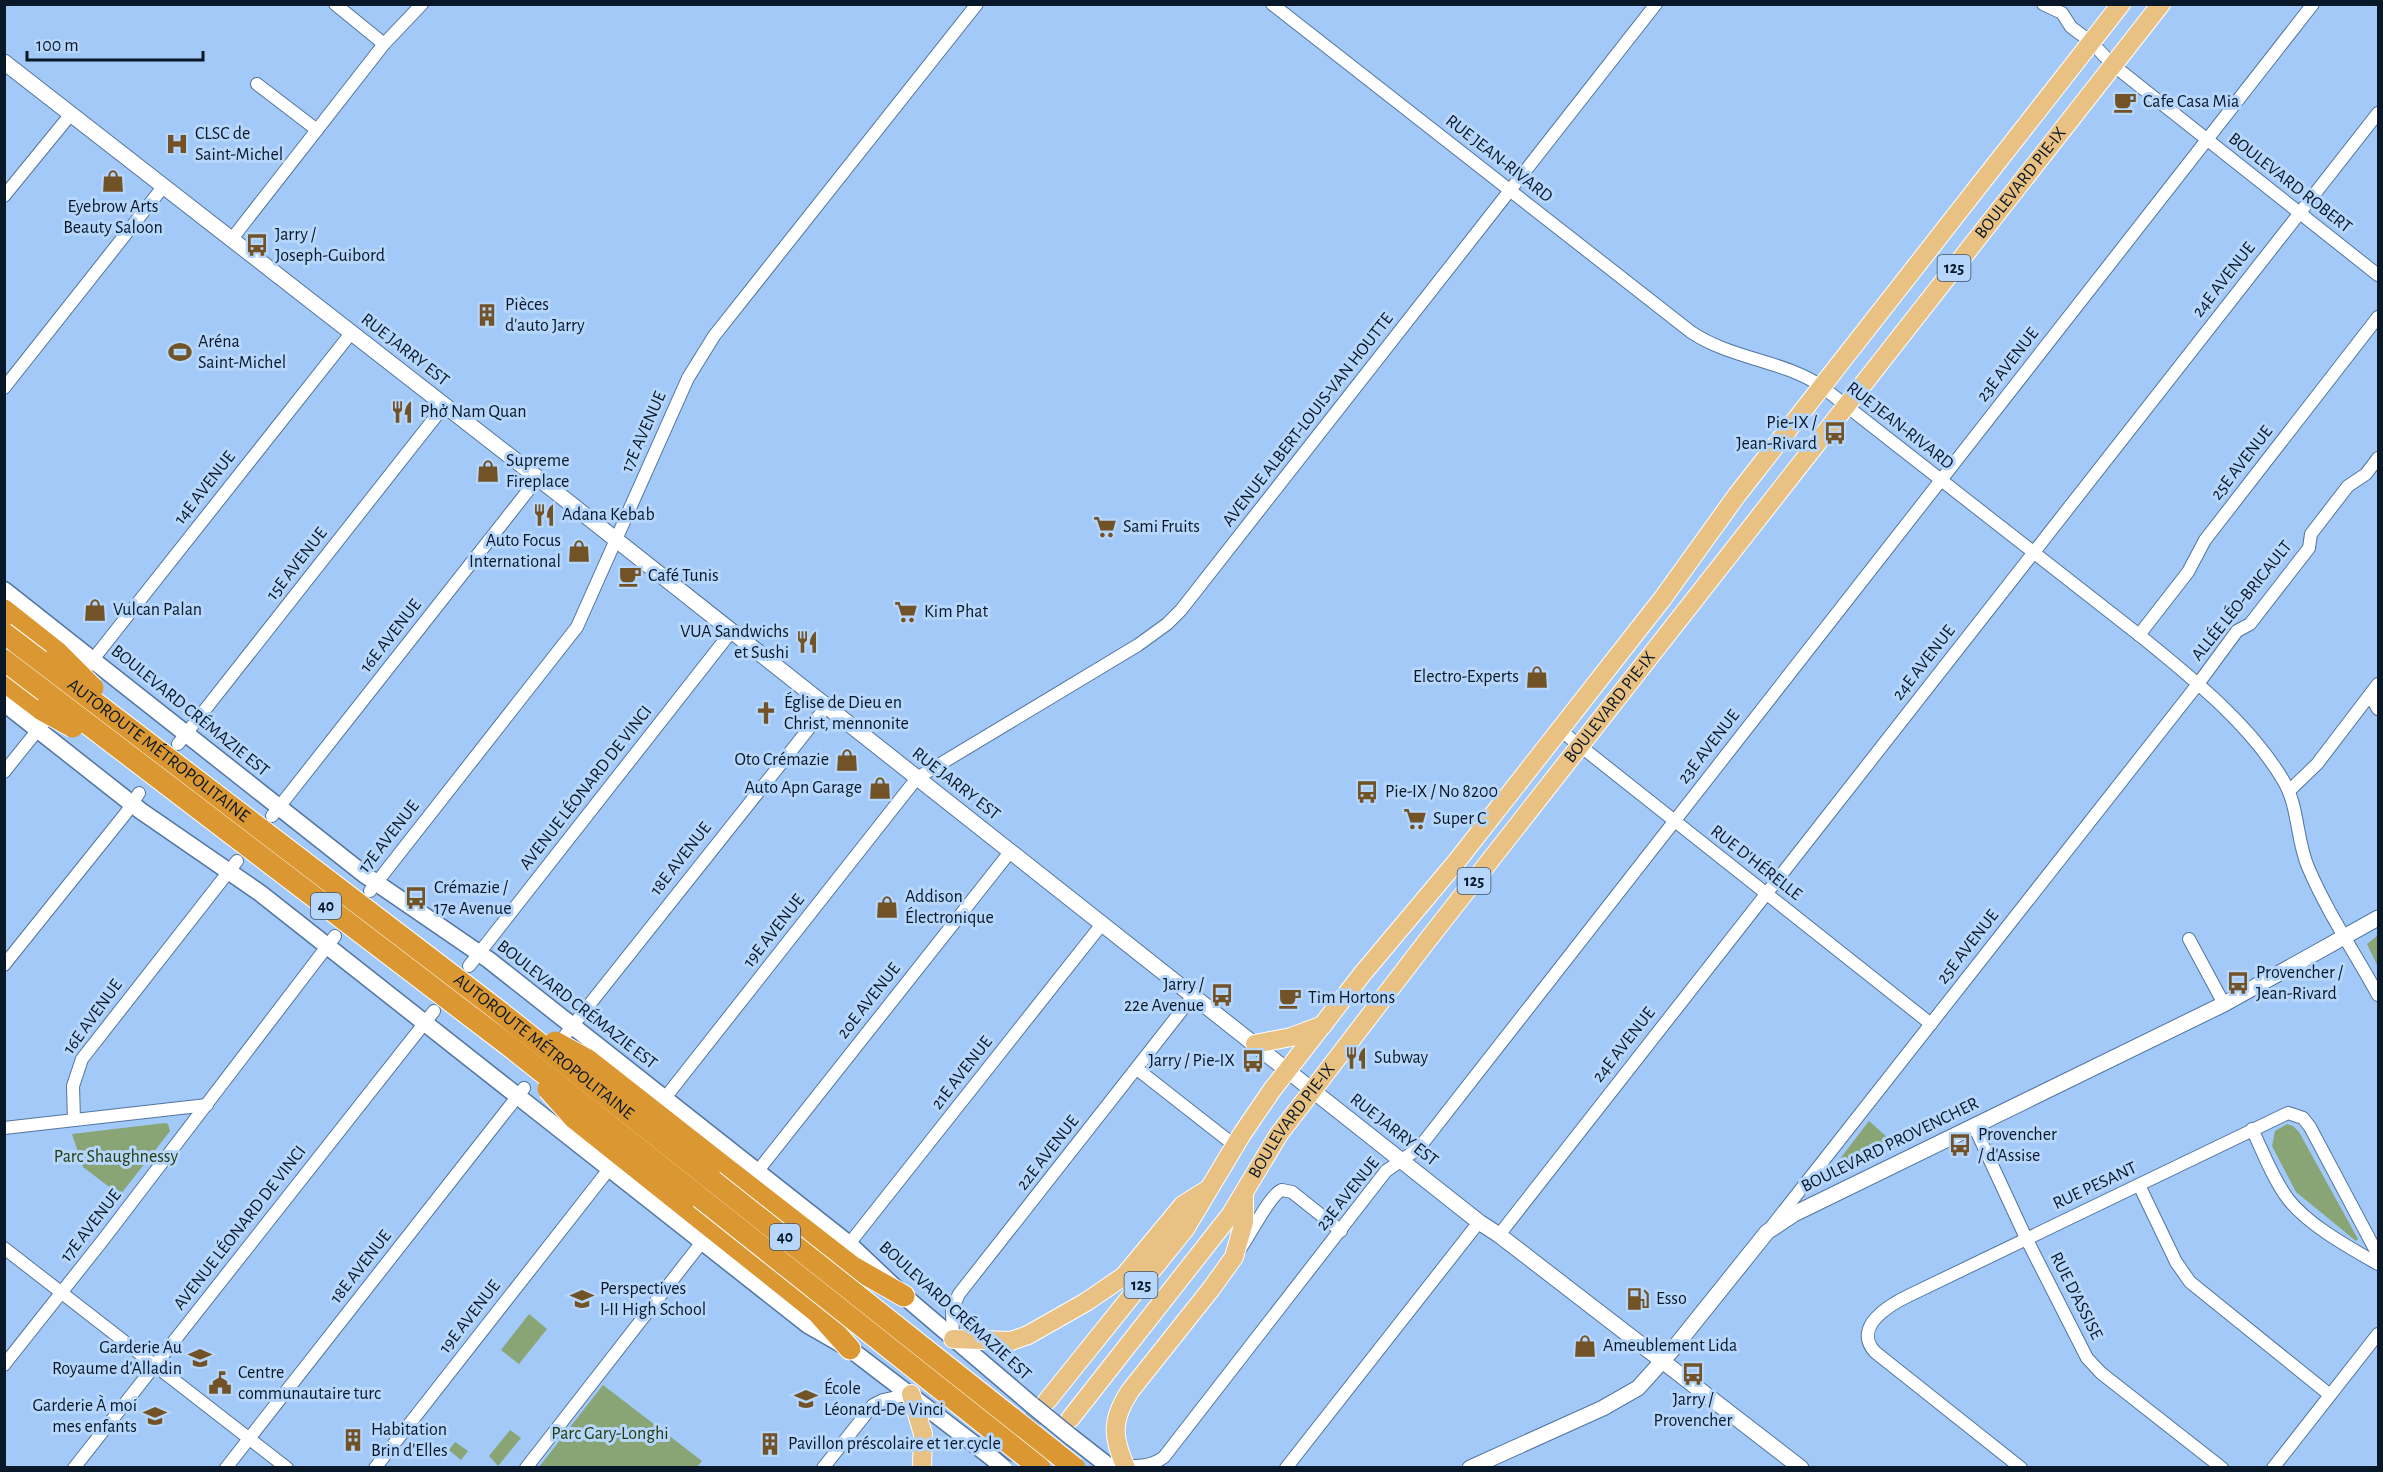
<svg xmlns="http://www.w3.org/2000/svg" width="2383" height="1472" font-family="'Alegreya Sans',sans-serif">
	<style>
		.green { fill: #89a575 }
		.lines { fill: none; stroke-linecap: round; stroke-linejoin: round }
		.primary-tunnel { stroke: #83a6ce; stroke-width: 18; stroke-dasharray: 18 9; stroke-linecap: butt }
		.minor-casing { stroke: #52759f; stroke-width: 14 }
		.tertiary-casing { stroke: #52759f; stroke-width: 17 }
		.secondary-casing { stroke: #52759f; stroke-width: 19 }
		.primary-casing { stroke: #fff; stroke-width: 20 }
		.motorway-casing { stroke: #fff; stroke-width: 23 }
		.minor { stroke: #fff; stroke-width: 12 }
		.tertiary { stroke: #fff; stroke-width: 15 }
		.secondary { stroke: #fff; stroke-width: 16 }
		.primary { stroke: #e9c183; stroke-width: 18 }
		.motorway { stroke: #db9731; stroke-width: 21 }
		.secondary-bridge-casing { stroke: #52759f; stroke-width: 19; stroke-linecap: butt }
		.motorway-bridge-casing { stroke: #fff; stroke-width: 23; stroke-linecap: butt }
		.secondary-bridge { stroke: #fff; stroke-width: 16 }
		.motorway-bridge { stroke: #db9731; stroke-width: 21 }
		.labels { text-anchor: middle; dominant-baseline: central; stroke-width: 6; stroke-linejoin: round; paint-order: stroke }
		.shield { fill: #b6d6fb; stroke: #3d5167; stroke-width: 1.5 }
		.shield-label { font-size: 16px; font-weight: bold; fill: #091828 }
		.poi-label { font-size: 18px; fill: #091828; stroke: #b6d6fb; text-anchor: start }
		.street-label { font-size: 18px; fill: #091828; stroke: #b6d6fb }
		.park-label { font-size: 18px; fill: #233c0b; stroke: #b6d6fb }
	</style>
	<rect width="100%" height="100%" fill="#a2c9f7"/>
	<!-- green -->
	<g class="green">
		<path d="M2378 935V967L2367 944Z"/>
		<path d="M1869 1121 1897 1146 1826 1179V1177Z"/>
		<path d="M165 1123 168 1124 170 1131 120 1195 83 1167 72 1134Z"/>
		<path d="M2287 1124 2293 1126 2299 1132 2358 1239 2356 1241 2296 1192 2272 1146 2275 1131Z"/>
		<path d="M529 1314 547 1329 519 1364 501 1350Z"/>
		<path d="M603 1385 702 1461 697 1467H539Z"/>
		<path d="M510 1430 521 1438 498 1466 489 1456Z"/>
		<path d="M455 1442 468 1451 461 1460 449 1450Z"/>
	</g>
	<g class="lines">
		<!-- primary-tunnel -->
		<path class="primary-tunnel" d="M996 1468 1047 1401"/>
		<!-- minor casing -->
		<g class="minor-casing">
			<g id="minor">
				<path d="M335 4 384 44"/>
				<path d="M1272 4 1691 332C1731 359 1785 361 1821 386L2143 638C2192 678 2250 724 2283 780 2299 806 2296 839 2308 867 2327 912 2355 953 2378 995"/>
				<path d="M2043 4 2062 13 2071 27 2091 42 2113 65 2378 275"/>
				<path d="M257 84 317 130"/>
				<path d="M4 196 71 114"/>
				<path d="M231 240 384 44 422 4"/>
				<path d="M4 388 163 187"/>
				<path d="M2139 635 2188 572 2205 540 2378 317"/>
				<path d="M87 667 352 332"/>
				<path d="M2370 695 2378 709"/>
				<path d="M1560 730 1931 1024"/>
				<path d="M178 744 444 406"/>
				<path d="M4 772 45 721"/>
				<path d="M2289 791 2317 764 2378 684"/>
				<path d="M272 816 538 478"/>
				<path d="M370 891 577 627 688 378 714 336 977 4"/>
				<path d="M2189 939 2224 1004"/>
				<path d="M4 965 126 813 139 793"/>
				<path d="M469 966 731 632"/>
				<path d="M566 1034 826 707"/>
				<path d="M1137 1069 1234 1145"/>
				<path d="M661 1103 917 778 1138 645 1167 624 1181 610 1656 4"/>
				<path d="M74 1120 73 1086 82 1059 237 861"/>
				<path d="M1974 1126 2026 1238 2087 1358 2101 1373 2222 1468"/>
				<path d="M4 1128 207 1105"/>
				<path d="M2252 1129C2263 1152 2273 1179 2288 1199 2308 1225 2350 1248 2378 1264"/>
				<path d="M757 1172 1010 852"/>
				<path d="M2139 1185 2176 1262 2190 1282 2330 1395"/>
				<path d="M1772 1226 2198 684 2237 631 2250 624 2309 548 2311 534 2348 486 2366 474 2378 458"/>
				<path d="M1499 1235 2378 113"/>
				<path d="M849 1244 1102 924"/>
				<path d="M4 1248 287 1468"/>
				<path d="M1240 1249C1250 1236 1270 1194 1282 1190L1292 1192 1341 1231"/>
				<path d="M953 1339 952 1310 959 1294 1193 996"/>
				<path d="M4 1365 103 1240 335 936"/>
				<path d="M1119 1465C1136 1467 1151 1467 1164 1457L1386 1171 1419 1148 2313 4"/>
				<path d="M74 1468 434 1011"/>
				<path d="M226 1468 524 1088"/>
				<path d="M375 1468 613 1164"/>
				<path d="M526 1468 702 1242"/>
				<path d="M823 1468 873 1405 883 1400 911 1394"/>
				<path d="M1286 1468 1479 1222"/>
				<path d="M2021 1468 1875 1352C1852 1327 1889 1305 1910 1295L2288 1113 2303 1118 2310 1127 2378 1255"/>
				<path d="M2273 1468 2378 1334"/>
			</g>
		</g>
		<!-- tertiary casing -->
		<g class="tertiary-casing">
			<g id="tertiary">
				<path d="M4 62 538 478 1479 1222 1499 1235 1801 1468"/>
				<path d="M1470 1468 1603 1408 1638 1388 1674 1348 1767 1232 1794 1214 2224 1004 2378 918"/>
			</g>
		</g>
		<!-- secondary casing -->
		<g class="secondary-casing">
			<g id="secondary">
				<path d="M4 590 365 875 489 960 849 1244 904 1296 1032 1405"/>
				<path d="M4 703 141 811 260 893 808 1325 850 1349 991 1457"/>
				<path d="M1070 1436 1111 1468"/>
			</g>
		</g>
		<!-- primary casing -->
		<g class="primary-casing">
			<g id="primary">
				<path d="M1255 1044 1291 1037 1323 1025"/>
				<path d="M953 1339 1011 1341 1028 1335 1086 1302 1124 1276 1183 1205 1207 1190"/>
				<path d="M911 1394 923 1434 922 1468"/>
				<path d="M1047 1401 1185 1229 1242 1134 1272 1090 1363 973 1457 861 1663 598 1737 495 2121 4"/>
				<path id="s1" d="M1070 1419 1231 1214 1279 1134 1427 941 2161 4"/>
				<path d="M1126 1468C1112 1437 1111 1420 1130 1391L1211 1289 1234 1257 1244 1222V1193"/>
			</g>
		</g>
		<!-- motorway casing -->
		<g class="motorway-casing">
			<g id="motorway">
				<path d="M4 610 57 652"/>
				<path d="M4 681 42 710"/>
				<path d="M718 1162 853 1267 904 1296"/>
				<path d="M683 1205 817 1312 850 1349"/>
			</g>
		</g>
		<!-- minor -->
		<use href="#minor" class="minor"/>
		<!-- tertiary -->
		<use href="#tertiary" class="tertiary"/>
		<!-- secondary -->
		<use href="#secondary" class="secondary"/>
		<!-- primary -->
		<use href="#primary" class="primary"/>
		<!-- motorway -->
		<use href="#motorway" class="motorway"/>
		<!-- secondary-bridge casing -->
		<g class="secondary-bridge-casing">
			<g id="secondary-bridge">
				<path d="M1032 1405 1070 1436"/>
				<path d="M991 1457 1004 1468"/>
			</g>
		</g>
		<!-- motorway-bridge casing -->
		<g class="motorway-bridge-casing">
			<g id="motorway-bridge">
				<path id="s2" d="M4 633 495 1008 1075 1468"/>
				<path d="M57 652 93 688"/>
				<path d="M4 660 512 1048 1040 1468"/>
				<path d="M42 710 73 727"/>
				<path d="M555 1042 588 1060 718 1162"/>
				<path d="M548 1089 574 1118 683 1205"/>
			</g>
		</g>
		<!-- secondary-bridge -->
		<use href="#secondary-bridge" class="secondary-bridge"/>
		<!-- motorway-bridge -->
		<use href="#motorway-bridge" class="motorway-bridge"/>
	</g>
	<!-- icons -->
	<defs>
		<g id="cafe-bare" transform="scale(1.8)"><path d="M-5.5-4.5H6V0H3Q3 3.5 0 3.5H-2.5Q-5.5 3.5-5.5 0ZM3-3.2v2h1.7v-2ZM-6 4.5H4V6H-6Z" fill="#725328" stroke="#b6d6fb" stroke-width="2.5" paint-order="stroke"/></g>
		<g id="hospital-bare" transform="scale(1.8)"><path d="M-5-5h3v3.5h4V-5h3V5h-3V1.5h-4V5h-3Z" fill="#725328" stroke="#b6d6fb" stroke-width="2.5" paint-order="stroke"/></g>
		<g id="shop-bare" transform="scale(1.8)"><path d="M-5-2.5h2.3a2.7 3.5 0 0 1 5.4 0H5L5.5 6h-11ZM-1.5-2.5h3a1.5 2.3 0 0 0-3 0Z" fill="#725328" stroke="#b6d6fb" stroke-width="2.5" paint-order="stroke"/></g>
		<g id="bus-bare" transform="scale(1.8)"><path d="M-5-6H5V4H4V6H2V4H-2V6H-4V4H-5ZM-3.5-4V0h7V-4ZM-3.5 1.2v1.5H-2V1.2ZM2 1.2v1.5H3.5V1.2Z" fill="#725328" stroke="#b6d6fb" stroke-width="2.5" paint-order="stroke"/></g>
		<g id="building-bare" transform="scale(1.8)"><path d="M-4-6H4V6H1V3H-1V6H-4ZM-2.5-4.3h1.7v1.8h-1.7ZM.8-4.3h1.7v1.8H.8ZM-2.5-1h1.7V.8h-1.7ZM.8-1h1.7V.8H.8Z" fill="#725328" stroke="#b6d6fb" stroke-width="2.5" paint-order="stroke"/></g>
		<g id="stadium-bare" transform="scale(1.8)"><path d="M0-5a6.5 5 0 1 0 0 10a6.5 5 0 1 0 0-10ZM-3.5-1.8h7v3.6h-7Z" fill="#725328" stroke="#b6d6fb" stroke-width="2.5" paint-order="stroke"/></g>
		<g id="restaurant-bare" transform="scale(1.8)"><path d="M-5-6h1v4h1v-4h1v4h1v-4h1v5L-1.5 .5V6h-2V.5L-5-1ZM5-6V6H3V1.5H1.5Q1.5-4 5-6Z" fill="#725328" stroke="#b6d6fb" stroke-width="2.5" paint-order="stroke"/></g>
		<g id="supermarket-bare" transform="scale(1.8)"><path d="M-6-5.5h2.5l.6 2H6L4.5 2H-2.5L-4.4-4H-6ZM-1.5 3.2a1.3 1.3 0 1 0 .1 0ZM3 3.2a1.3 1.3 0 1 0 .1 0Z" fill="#725328" stroke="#b6d6fb" stroke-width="2.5" paint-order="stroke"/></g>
		<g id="church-bare" transform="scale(1.8)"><path d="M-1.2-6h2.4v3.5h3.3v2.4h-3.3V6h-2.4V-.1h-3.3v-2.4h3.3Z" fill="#725328" stroke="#b6d6fb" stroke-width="2.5" paint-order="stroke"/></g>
		<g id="school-bare" transform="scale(1.8)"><path d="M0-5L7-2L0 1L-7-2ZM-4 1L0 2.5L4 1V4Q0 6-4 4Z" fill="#725328" stroke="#b6d6fb" stroke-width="2.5" paint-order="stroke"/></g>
		<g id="fuel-bare" transform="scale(1.8)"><path d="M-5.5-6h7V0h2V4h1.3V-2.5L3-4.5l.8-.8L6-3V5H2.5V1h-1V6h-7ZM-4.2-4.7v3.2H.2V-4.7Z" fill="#725328" stroke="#b6d6fb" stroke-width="2.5" paint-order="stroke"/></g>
		<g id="civic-bare" transform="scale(1.8)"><path d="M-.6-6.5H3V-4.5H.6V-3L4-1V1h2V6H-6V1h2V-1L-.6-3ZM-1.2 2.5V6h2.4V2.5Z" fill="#725328" stroke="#b6d6fb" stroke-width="2.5" paint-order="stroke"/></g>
	</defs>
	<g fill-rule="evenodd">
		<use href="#cafe-bare" x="2125" y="102"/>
		<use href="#hospital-bare" x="177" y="144"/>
		<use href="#shop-bare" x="113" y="181"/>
		<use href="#bus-bare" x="257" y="245"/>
		<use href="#building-bare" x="487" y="315"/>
		<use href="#stadium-bare" x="180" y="352"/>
		<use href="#restaurant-bare" x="402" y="412"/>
		<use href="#bus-bare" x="1835" y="433"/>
		<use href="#shop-bare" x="488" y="471"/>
		<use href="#restaurant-bare" x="544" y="515"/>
		<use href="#supermarket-bare" x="1105" y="527"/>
		<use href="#shop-bare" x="579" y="551"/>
		<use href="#cafe-bare" x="630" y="576"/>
		<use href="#shop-bare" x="95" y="610"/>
		<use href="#supermarket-bare" x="906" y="612"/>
		<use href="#restaurant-bare" x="807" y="642"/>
		<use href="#shop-bare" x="1537" y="677"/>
		<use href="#church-bare" x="766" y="713"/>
		<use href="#shop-bare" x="847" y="760"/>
		<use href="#shop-bare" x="880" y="788"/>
		<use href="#bus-bare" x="1367" y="792"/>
		<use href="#supermarket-bare" x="1415" y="819"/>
		<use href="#bus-bare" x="416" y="898"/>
		<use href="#shop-bare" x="887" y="907"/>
		<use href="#bus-bare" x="2238" y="983"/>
		<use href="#bus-bare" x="1222" y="995"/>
		<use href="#cafe-bare" x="1290" y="998"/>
		<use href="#restaurant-bare" x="1356" y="1058"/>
		<use href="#bus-bare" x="1253" y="1061"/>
		<use href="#bus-bare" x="1960" y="1145"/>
		<use href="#school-bare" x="582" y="1299"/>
		<use href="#fuel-bare" x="1638" y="1299"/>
		<use href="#shop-bare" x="1585" y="1346"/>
		<use href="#school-bare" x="200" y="1358"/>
		<use href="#bus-bare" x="1693" y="1374"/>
		<use href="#civic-bare" x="220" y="1383"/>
		<use href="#school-bare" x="806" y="1399"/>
		<use href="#school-bare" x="155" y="1416"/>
		<use href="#building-bare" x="353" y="1440"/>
		<use href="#building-bare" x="770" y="1444"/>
	</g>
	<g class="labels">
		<!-- shield labels -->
		<g class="shield">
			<rect x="1937.5" y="255" width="33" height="26" rx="4.5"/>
			<rect x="1457.5" y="868" width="33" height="26" rx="4.5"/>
			<rect x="311" y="893" width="30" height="26" rx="4.5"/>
			<rect x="770" y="1224" width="30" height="26" rx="4.5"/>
			<rect x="1124.5" y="1272" width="33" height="26" rx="4.5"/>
		</g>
		<g class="shield-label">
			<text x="1954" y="268">125</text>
			<text x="1474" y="881">125</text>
			<text x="326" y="906">40</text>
			<text x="785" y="1237">40</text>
			<text x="1141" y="1285">125</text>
		</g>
		<!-- poi labels -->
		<g class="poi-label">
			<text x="2143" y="102">Cafe Casa Mia</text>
			<text x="195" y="134">CLSC de<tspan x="195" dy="21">Saint-Michel</tspan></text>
			<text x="113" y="207" text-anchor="middle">Eyebrow Arts<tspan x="113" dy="21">Beauty Saloon</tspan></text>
			<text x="275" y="235">Jarry /<tspan x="275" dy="21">Joseph-Guibord</tspan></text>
			<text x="505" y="305">Pièces<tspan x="505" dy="21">d'auto Jarry</tspan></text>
			<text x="198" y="342">Aréna<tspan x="198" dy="21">Saint-Michel</tspan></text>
			<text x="420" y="412">Phở Nam Quan</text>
			<text x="1817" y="423" text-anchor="end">Pie-IX /<tspan x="1817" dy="21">Jean-Rivard</tspan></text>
			<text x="506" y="461">Supreme<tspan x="506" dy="21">Fireplace</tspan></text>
			<text x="562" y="515">Adana Kebab</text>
			<text x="1123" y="527">Sami Fruits</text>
			<text x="561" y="541" text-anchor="end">Auto Focus<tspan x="561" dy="21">International</tspan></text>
			<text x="648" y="576">Café Tunis</text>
			<text x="113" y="610">Vulcan Palan</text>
			<text x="924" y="612">Kim Phat</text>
			<text x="789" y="632" text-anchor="end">VUA Sandwichs<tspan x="789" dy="21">et Sushi</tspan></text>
			<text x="1519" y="677" text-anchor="end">Electro-Experts</text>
			<text x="784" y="703">Église de Dieu en<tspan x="784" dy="21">Christ, mennonite</tspan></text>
			<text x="829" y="760" text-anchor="end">Oto Crémazie</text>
			<text x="862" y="788" text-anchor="end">Auto Apn Garage</text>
			<text x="1385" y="792">Pie-IX / No 8200</text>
			<text x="1433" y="819">Super C</text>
			<text x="434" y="888">Crémazie /<tspan x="434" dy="21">17e Avenue</tspan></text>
			<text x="905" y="897">Addison<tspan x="905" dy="21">Électronique</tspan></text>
			<text x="2256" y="973">Provencher /<tspan x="2256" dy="21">Jean-Rivard</tspan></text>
			<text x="1204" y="985" text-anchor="end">Jarry /<tspan x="1204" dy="21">22e Avenue</tspan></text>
			<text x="1308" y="998">Tim Hortons</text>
			<text x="1374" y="1058">Subway</text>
			<text x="1235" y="1061" text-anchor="end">Jarry / Pie-IX</text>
			<text x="1978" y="1135">Provencher<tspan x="1978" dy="21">/ d'Assise</tspan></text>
			<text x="600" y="1289">Perspectives<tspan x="600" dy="21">I-II High School</tspan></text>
			<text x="1656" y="1299">Esso</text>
			<text x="1603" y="1346">Ameublement Lida</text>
			<text x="182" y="1348" text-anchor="end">Garderie Au<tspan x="182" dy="21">Royaume d'Alladin</tspan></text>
			<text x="238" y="1373">Centre<tspan x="238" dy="21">communautaire turc</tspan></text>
			<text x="824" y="1389">École<tspan x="824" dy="21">Léonard-De Vinci</tspan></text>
			<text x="1693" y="1400" text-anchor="middle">Jarry /<tspan x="1693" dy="21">Provencher</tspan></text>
			<text x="137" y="1406" text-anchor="end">Garderie À moi<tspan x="137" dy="21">mes enfants</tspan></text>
			<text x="371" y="1430">Habitation<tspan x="371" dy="21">Brin d'Elles</tspan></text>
			<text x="788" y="1444">Pavillon préscolaire et 1er cycle</text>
		</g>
		<!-- street labels -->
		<g class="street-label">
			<text transform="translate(1499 159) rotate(38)">RUE JEAN-RIVARD</text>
			<text transform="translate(2290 183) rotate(38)">BOULEVARD ROBERT</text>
			<text stroke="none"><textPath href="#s1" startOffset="1560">BOULEVARD PIE-IX</textPath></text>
			<text transform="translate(2224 280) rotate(-52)">24E AVENUE</text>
			<text transform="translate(405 350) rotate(38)">RUE JARRY EST</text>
			<text transform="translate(2008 365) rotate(-52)">23E AVENUE</text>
			<text transform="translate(1308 420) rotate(-52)">AVENUE ALBERT-LOUIS-VAN HOUTTE</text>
			<text transform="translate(1900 426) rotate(38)">RUE JEAN-RIVARD</text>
			<text transform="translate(644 432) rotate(-66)">17E AVENUE</text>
			<text transform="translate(2242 463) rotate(-52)">25E AVENUE</text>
			<text transform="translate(205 488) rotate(-52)">14E AVENUE</text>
			<text transform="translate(297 564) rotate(-52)">15E AVENUE</text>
			<text transform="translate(2242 601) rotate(-51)">ALLÉE LÉO-BRICAULT</text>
			<text transform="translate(391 636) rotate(-52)">16E AVENUE</text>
			<text transform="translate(1924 663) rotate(-52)">24E AVENUE</text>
			<text stroke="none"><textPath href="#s1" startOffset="894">BOULEVARD PIE-IX</textPath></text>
			<text transform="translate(190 711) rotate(39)">BOULEVARD CRÉMAZIE EST</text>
			<text transform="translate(1709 747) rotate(-52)">23E AVENUE</text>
			<text stroke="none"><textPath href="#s2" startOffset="194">AUTOROUTE MÉTROPOLITAINE</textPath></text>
			<text transform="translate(956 784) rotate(38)">RUE JARRY EST</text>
			<text transform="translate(586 788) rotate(-52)">AVENUE LÉONARD DE VINCI</text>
			<text transform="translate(389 837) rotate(-52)">17E AVENUE</text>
			<text transform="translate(681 859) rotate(-52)">18E AVENUE</text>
			<text transform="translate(1756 863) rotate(38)">RUE D'HÉRELLE</text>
			<text transform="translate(774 931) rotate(-52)">19E AVENUE</text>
			<text transform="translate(1968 947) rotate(-52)">25E AVENUE</text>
			<text transform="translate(869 1001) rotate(-52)">20E AVENUE</text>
			<text transform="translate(577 1005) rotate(38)">BOULEVARD CRÉMAZIE EST</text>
			<text transform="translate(93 1017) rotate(-54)">16E AVENUE</text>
			<text transform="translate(1624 1045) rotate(-52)">24E AVENUE</text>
			<text stroke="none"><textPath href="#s2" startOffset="680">AUTOROUTE MÉTROPOLITAINE</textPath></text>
			<text transform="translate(962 1073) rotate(-52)">21E AVENUE</text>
			<text stroke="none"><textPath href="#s1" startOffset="372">BOULEVARD PIE-IX</textPath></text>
			<text transform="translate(1394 1130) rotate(38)">RUE JARRY EST</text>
			<text transform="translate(1890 1145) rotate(-26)">BOULEVARD PROVENCHER</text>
			<text transform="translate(1048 1153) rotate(-52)">22E AVENUE</text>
			<text transform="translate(2095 1186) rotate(-25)">RUE PESANT</text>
			<text transform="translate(1348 1194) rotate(-51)">23E AVENUE</text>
			<text transform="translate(91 1226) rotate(-52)">17E AVENUE</text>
			<text transform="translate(240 1228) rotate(-52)">AVENUE LÉONARD DE VINCI</text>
			<text transform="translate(361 1267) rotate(-52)">18E AVENUE</text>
			<text transform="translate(2076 1296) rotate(63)">RUE D'ASSISE</text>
			<text transform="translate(955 1311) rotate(42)">BOULEVARD CRÉMAZIE EST</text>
			<text transform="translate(470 1317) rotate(-52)">19E AVENUE</text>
		</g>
		<!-- park labels -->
		<g class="park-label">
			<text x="116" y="1157">Parc Shaughnessy</text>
			<text x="610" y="1434">Parc Gary-Longhi</text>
		</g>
	</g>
	<!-- border -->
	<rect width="2383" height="1472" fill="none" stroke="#091828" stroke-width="12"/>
	<!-- scale -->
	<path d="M27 51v9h176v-9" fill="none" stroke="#091828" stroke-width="3"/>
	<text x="36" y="51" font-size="18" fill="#091828" stroke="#b6d6fb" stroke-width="4.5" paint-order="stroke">100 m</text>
</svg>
